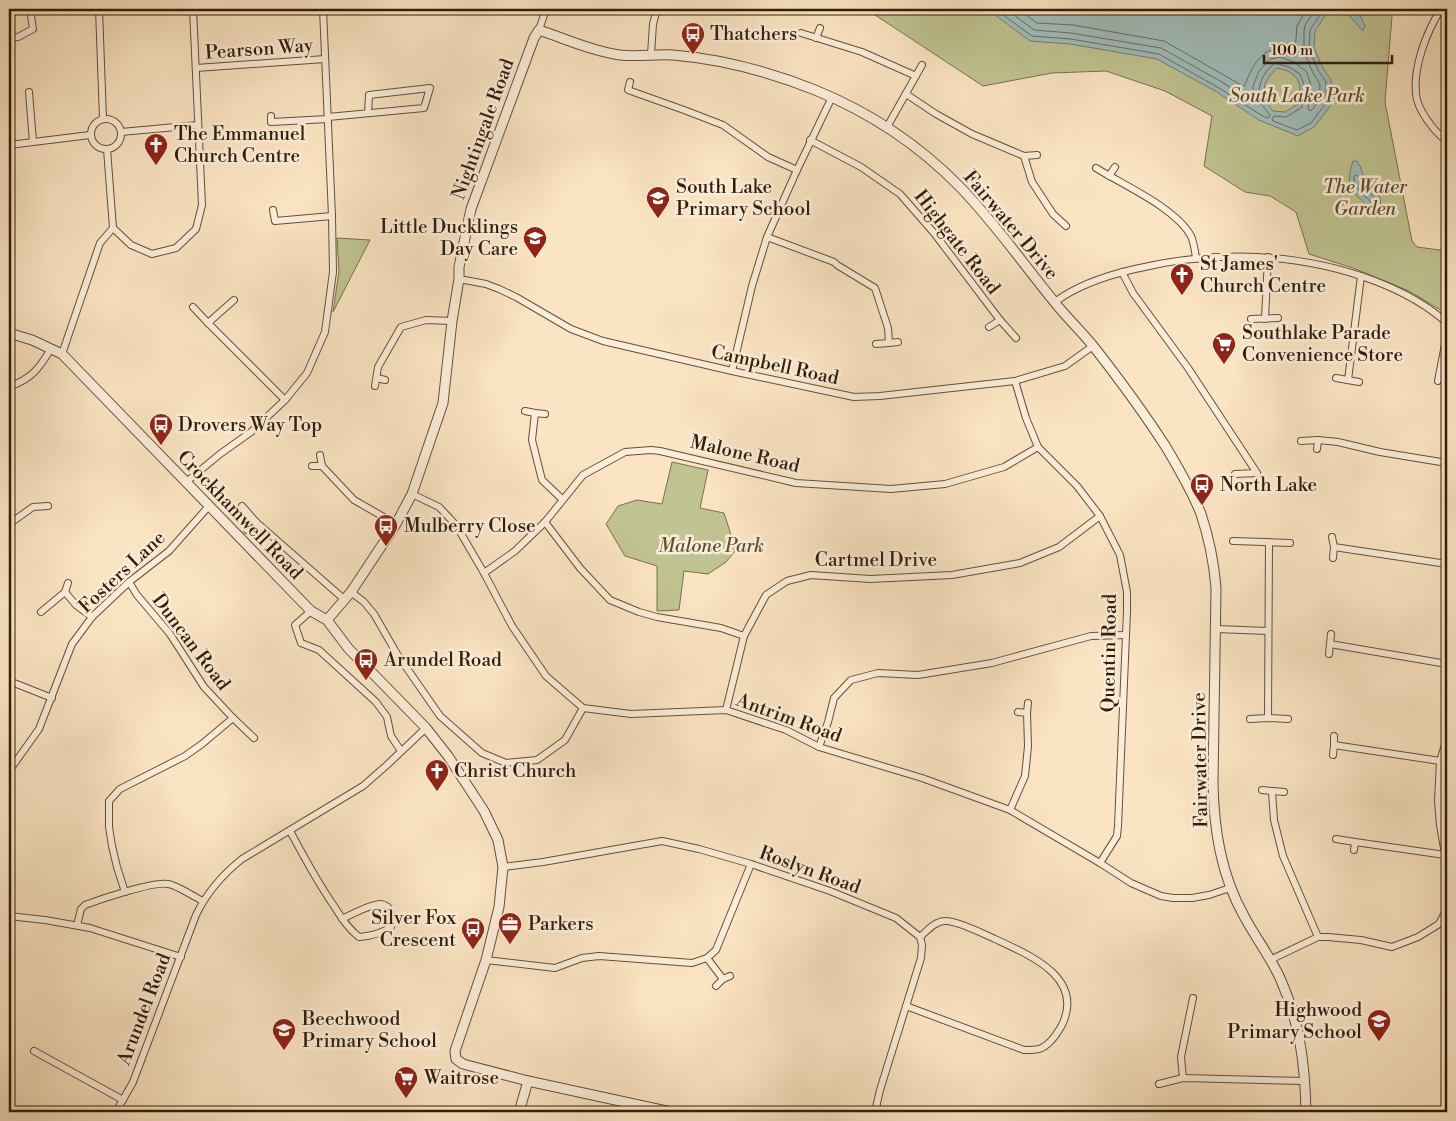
<svg xmlns="http://www.w3.org/2000/svg" width="1456" height="1121" font-family="'Libre Bodoni',serif">
	<style>
		.green { fill: #c0c492; stroke: #78714e }
		.water { fill: #a1bdbb; stroke: #747d75; fill-rule: evenodd }
		.lines { fill: none; stroke-linecap: round; stroke-linejoin: round }
		.shore { stroke: #686e63; stroke-width: 1 }
		.minor-casing { stroke: #635039; stroke-width: 8 }
		.tertiary-casing { stroke: #635039; stroke-width: 11 }
		.minor { stroke: #fcedd8; stroke-width: 6 }
		.tertiary { stroke: #fcedd8; stroke-width: 9 }
		.labels { text-anchor: middle; dominant-baseline: central; stroke-width: 5; stroke-linejoin: round; paint-order: stroke }
		.poi-label { font-size: 19px; fill: #301e0b; stroke: #fcedd8; text-anchor: start }
		.street-label { font-size: 19px; fill: #301e0b; stroke: #fcedd8 }
		.park-label { font-size: 19px; font-style: italic; fill: #5b5034; stroke: #fcedd8 }
	</style>
	<rect width="100%" height="100%" fill="#fbe4c3"/>
	<filter id="stains"><feTurbulence type="fractalNoise" baseFrequency=".004" numOctaves="4"/><feColorMatrix values="0 0 0 0 .2 0 0 0 0 .09 0 0 0 0 .02 0 0 0 .5 -.17"/></filter>
	<radialGradient id="worn" r=".72"><stop offset=".6" stop-color="#630" stop-opacity="0"/><stop offset="1" stop-color="#630" stop-opacity=".3"/></radialGradient>
	<!-- green -->
	<g class="green">
		<path d="M99 9H193V10L99 14Z"/>
		<path d="M866 9H1396L1392 16 1385 102 1412 241 1417 247 1447 251V314L1409 291 1353 268 1309 254 1296 212 1270 196 1245 192 1204 166 1212 116 1165 91 1106 71 1052 73 983 86Z"/>
		<path d="M337 238 370 240 333 312 339 271Z"/>
		<path d="M672 462 708 470 700 508 724 513 736 550 726 562 708 574 684 571 679 610 657 611V566L625 556 606 524 618 506 637 500 662 504Z"/>
	</g>
	<!-- water -->
	<g class="water">
		<path d="M987 9H1362L1360 15 1365 26 1363 31C1351 18 1346 7 1327 13L1315 31 1314 48 1323 68 1331 80V105L1314 127 1298 136 1259 120 1217 92 1157 59 1070 44 1030 41ZM1277 68 1288 71 1297 78 1300 87 1298 104 1285 112 1273 111C1259 93 1262 83 1277 68Z"/>
		<path d="M1353 161H1357L1360 166 1365 181 1380 197 1381 207 1373 212C1355 192 1343 191 1353 161Z"/>
	</g>
	<g class="lines">
		<!-- shore -->
		<g class="shore">
			<path d="M995 9 1032 36 1071 39 1159 54 1219 88 1261 115 1267 118 1269 117 1270 115C1267 111 1262 106 1260 102 1256 87 1263 72 1275 63L1289 67 1300 74 1305 87 1303 104 1301 108 1286 117 1274 116 1272 119 1273 121 1297 130 1311 123 1326 103V82L1318 70 1309 48 1310 30 1324 9"/>
			<path d="M1006 9 1034 30 1071 33 1161 48 1222 82 1251 101 1253 99V86L1259 71 1270 59 1280 57 1294 62 1307 72 1311 86 1308 109 1311 111 1319 101 1320 84 1313 73 1304 51V31L1305 25 1316 9"/>
			<path d="M1018 9 1037 23 1073 25 1164 41 1243 86 1245 85C1250 71 1260 49 1278 49 1283 49 1288 52 1293 53L1295 52 1297 26 1307 9"/>
			<path d="M1356 175 1358 176 1362 184 1375 199 1374 202H1371C1364 195 1353 188 1354 177Z"/>
		</g>
		<!-- minor casing -->
		<g class="minor-casing">
			<g id="minor">
				<path d="M99 9 103 119"/>
				<path d="M1441 9C1427 31 1413 66 1416 94 1417 109 1434 132 1447 141"/>
				<path d="M539 30 546 9"/>
				<path d="M801 33 862 52 916 76"/>
				<path d="M9 38 18 37 33 29 30 9"/>
				<path d="M816 38 820 28"/>
				<path d="M651 54 653 24 657 9"/>
				<path d="M196 68 325 59"/>
				<path d="M630 82 628 90 684 110 723 125 768 157 797 170"/>
				<path d="M29 92 33 142"/>
				<path d="M906 94 936 114 972 134 1024 156 1037 155"/>
				<path d="M271 116V122L328 119"/>
				<path d="M328 117 424 108 430 88 369 95 368 113"/>
				<circle cx="106" cy="134" r="15"/>
				<path d="M887 127 922 65"/>
				<path d="M121 132 198 125"/>
				<path d="M810 140 861 167 900 194 934 233 1000 320 1016 338"/>
				<path d="M9 145 90 135"/>
				<path d="M1024 156 1032 182 1053 214 1066 226"/>
				<path d="M1096 168C1123 185 1176 208 1191 236 1194 243 1195 251 1196 258"/>
				<path d="M1109 176 1115 167"/>
				<path d="M273 210 275 221 332 216"/>
				<path d="M113 228 131 245 152 254 176 248 196 229 202 205 193 9"/>
				<path d="M767 237 834 262 837 265 875 288 888 328 889 343 876 344"/>
				<path d="M1122 272 1133 293 1188 368 1257 473 1235 474"/>
				<path d="M459 279 486 284 499 289 516 297 571 329 603 341 732 371 854 397 880 396 1015 381 1065 366 1093 346"/>
				<path d="M234 300 208 323 285 400"/>
				<path d="M1055 302C1076 286 1109 275 1135 269 1215 250 1298 252 1375 281 1401 291 1426 304 1447 323"/>
				<path d="M193 307 208 323"/>
				<path d="M1251 319 1278 318"/>
				<path d="M1265 319 1268 257"/>
				<path d="M989 327 1000 320"/>
				<path d="M889 343 898 342"/>
				<path d="M62 354 100 243 113 228 107 149"/>
				<path d="M732 371 752 286 767 237 797 170 832 97"/>
				<path d="M377 378 385 380"/>
				<path d="M1336 378 1359 382"/>
				<path d="M1348 380 1361 276"/>
				<path d="M1015 381 1026 418 1038 447 1077 486 1100 516 1120 555 1127 592V611L1118 826 1117 836 1100 863"/>
				<path d="M1438 381 1447 334"/>
				<path d="M375 386 378 367 401 327 426 320 452 321"/>
				<path d="M9 387C32 378 38 370 51 349"/>
				<path d="M525 411 535 413"/>
				<path d="M545 414 535 413 532 440 542 480 562 499"/>
				<path d="M1301 441 1318 440 1338 442 1380 452 1447 463"/>
				<path d="M1317 449 1318 440"/>
				<path d="M320 455 322 466 354 500 396 524"/>
				<path d="M312 466H322"/>
				<path d="M185 483 220 454 251 432 285 400 307 373 325 332 333 272 332 216 323 9"/>
				<path d="M412 494 439 507 456 525 484 573 512 626 546 676 583 708 631 714 726 710 786 730 819 747 922 778 1010 810 1100 863 1131 883 1161 896 1173 898H1192L1209 895 1230 888"/>
				<path d="M242 506 256 522 345 600"/>
				<path d="M545 522 580 568 610 600 639 612 657 617 721 628 744 636"/>
				<path d="M9 524 33 507 48 506"/>
				<path d="M247 530 256 522"/>
				<path d="M1332 537 1334 547 1447 564"/>
				<path d="M1233 541 1290 543"/>
				<path d="M1333 558 1334 547"/>
				<path d="M484 573 515 551 545 522 583 475 625 452 651 450 660 451 796 483 891 489 945 484 1004 467 1038 447"/>
				<path d="M129 582 137 595 170 634 204 687 233 718 254 738"/>
				<path d="M65 592 68 583"/>
				<path d="M351 592 364 602 374 614 397 654 440 716 482 753 506 763 537 760 565 740 583 708"/>
				<path d="M311 611 295 625 301 643 319 650 376 702 387 717 391 736 401 751"/>
				<path d="M41 612 65 592 76 605 92 617"/>
				<path d="M1216 629 1268 631"/>
				<path d="M1331 634 1330 644 1447 664"/>
				<path d="M1329 654 1330 644"/>
				<path d="M9 681 52 698"/>
				<path d="M726 710 744 636 766 595 787 581 811 575 870 579 952 575 1020 563 1059 547 1100 516"/>
				<path d="M1027 713 1028 703"/>
				<path d="M1268 718 1269 543"/>
				<path d="M1250 719 1268 718 1288 719"/>
				<path d="M1447 738 1440 761 1438 801 1440 825 1447 866"/>
				<path d="M1334 745V736"/>
				<path d="M819 747 828 722 834 698 851 680 878 673 918 675 992 663 1091 636 1126 635"/>
				<path d="M1333 755 1334 745 1440 761"/>
				<path d="M9 771 39 729 72 644 92 617 129 582 169 551 209 506"/>
				<path d="M1262 790 1284 792"/>
				<path d="M1272 792 1274 820 1283 856 1318 937"/>
				<path d="M1010 810 1025 776 1028 746 1027 713 1018 712"/>
				<path d="M290 831C303 855 316 880 332 903 340 915 347 928 359 937 371 936 381 934 391 927L393 918 388 907C386 906 384 904 381 904 373 903 350 915 342 919"/>
				<path d="M1336 839 1355 842"/>
				<path d="M1354 850 1355 842 1445 855"/>
				<path d="M503 867 543 862 662 841 699 849 751 864 830 891 896 918 920 937 922 945 921 958 880 1090 875 1112"/>
				<path d="M125 892 117 867 112 846 109 827V801L120 789 185 756 202 744 233 718"/>
				<path d="M9 916 45 920 90 928 181 957"/>
				<path d="M77 925 81 909 85 905C101 899 154 881 168 884 177 885 194 897 203 901"/>
				<path d="M707 958 723 979 716 986"/>
				<path d="M486 960 555 968 582 958 599 956 692 963 707 958 716 950 751 864"/>
				<path d="M1270 960 1318 937H1328L1361 940 1392 947 1418 937 1439 924 1447 909"/>
				<path d="M723 979 730 976"/>
				<path d="M906 1006 1024 1050C1028 1050 1034 1050 1039 1049 1049 1046 1057 1034 1062 1025 1085 977 1029 955 995 939 984 934 956 920 945 921 935 921 927 931 920 937"/>
				<path d="M34 1051 123 1100"/>
				<path d="M1183 1078 1181 1057 1193 998"/>
				<path d="M1159 1084 1183 1078 1305 1081"/>
				<path d="M116 1112 133 1082 196 915C207 892 222 875 242 859L363 786 387 765 426 728"/>
			</g>
		</g>
		<!-- tertiary casing -->
		<g class="tertiary-casing">
			<g id="tertiary">
				<path d="M9 333 32 340 62 354 311 611 327 620 348 648 426 728 448 756 484 811 498 840 503 867 499 907 486 960 455 1051 456 1059 463 1064 528 1081 671 1112"/>
				<path d="M327 620 351 592 396 524 412 494 443 403 452 321 459 279V267L471 209 534 38 539 30C566 39 592 51 620 55 637 57 655 54 673 55 721 59 770 72 815 90 869 112 919 145 960 187 995 223 1024 265 1056 304 1068 319 1082 332 1094 347 1119 379 1144 413 1166 447 1179 469 1192 491 1201 514 1209 538 1214 563 1216 588L1213 783C1214 830 1221 875 1244 916 1255 937 1270 956 1280 978 1300 1023 1305 1064 1306 1112"/>
				<path d="M519 1112 528 1081"/>
			</g>
		</g>
		<!-- minor -->
		<use href="#minor" class="minor"/>
		<!-- tertiary -->
		<use href="#tertiary" class="tertiary"/>
	</g>
	<!-- icons -->
	<defs>
		<g id="bus-pin" transform="scale(1.25)"><path d="M0 17L-7.5 6A9.5 9.5 0 1 1 7.5 6Z" fill="#8f2418" stroke="#fcedd8"/><path d="M-5-6H5V4H4V6H2V4H-2V6H-4V4H-5ZM-3.5-4V0h7V-4ZM-3.5 1.2v1.5H-2V1.2ZM2 1.2v1.5H3.5V1.2Z" fill="#fff"/></g>
		<g id="church-pin" transform="scale(1.25)"><path d="M0 17L-7.5 6A9.5 9.5 0 1 1 7.5 6Z" fill="#8f2418" stroke="#fcedd8"/><path d="M-1.2-6h2.4v3.5h3.3v2.4h-3.3V6h-2.4V-.1h-3.3v-2.4h3.3Z" fill="#fff"/></g>
		<g id="school-pin" transform="scale(1.25)"><path d="M0 17L-7.5 6A9.5 9.5 0 1 1 7.5 6Z" fill="#8f2418" stroke="#fcedd8"/><path d="M0-5L7-2L0 1L-7-2ZM-4 1L0 2.5L4 1V4Q0 6-4 4Z" fill="#fff"/></g>
		<g id="supermarket-pin" transform="scale(1.25)"><path d="M0 17L-7.5 6A9.5 9.5 0 1 1 7.5 6Z" fill="#8f2418" stroke="#fcedd8"/><path d="M-6-5.5h2.5l.6 2H6L4.5 2H-2.5L-4.4-4H-6ZM-1.5 3.2a1.3 1.3 0 1 0 .1 0ZM3 3.2a1.3 1.3 0 1 0 .1 0Z" fill="#fff"/></g>
		<g id="office-pin" transform="scale(1.25)"><path d="M0 17L-7.5 6A9.5 9.5 0 1 1 7.5 6Z" fill="#8f2418" stroke="#fcedd8"/><path d="M-6-3h4V-5.5h4V-3h4V5H-6ZM-1-4.5V-3h2v-1.5ZM-6 0V1H6V0Z" fill="#fff"/></g>
	</defs>
	<g fill-rule="evenodd">
		<use href="#bus-pin" x="693" y="34"/>
		<use href="#church-pin" x="156" y="145"/>
		<use href="#school-pin" x="658" y="198"/>
		<use href="#school-pin" x="535" y="238"/>
		<use href="#church-pin" x="1182" y="275"/>
		<use href="#supermarket-pin" x="1224" y="344"/>
		<use href="#bus-pin" x="161" y="425"/>
		<use href="#bus-pin" x="1202" y="485"/>
		<use href="#bus-pin" x="386" y="526"/>
		<use href="#bus-pin" x="366" y="660"/>
		<use href="#church-pin" x="437" y="771"/>
		<use href="#office-pin" x="510" y="924"/>
		<use href="#bus-pin" x="473" y="929"/>
		<use href="#school-pin" x="1379" y="1021"/>
		<use href="#school-pin" x="284" y="1030"/>
		<use href="#supermarket-pin" x="406" y="1078"/>
	</g>
	<g class="labels">
		<!-- poi labels -->
		<g class="poi-label">
			<text x="710" y="34">Thatchers</text>
			<text x="174" y="134">The Emmanuel<tspan x="174" dy="22">Church Centre</tspan></text>
			<text x="676" y="187">South Lake<tspan x="676" dy="22">Primary School</tspan></text>
			<text x="518" y="227" text-anchor="end">Little Ducklings<tspan x="518" dy="22">Day Care</tspan></text>
			<text x="1200" y="264">St James'<tspan x="1200" dy="22">Church Centre</tspan></text>
			<text x="1242" y="333">Southlake Parade<tspan x="1242" dy="22">Convenience Store</tspan></text>
			<text x="178" y="425">Drovers Way Top</text>
			<text x="1220" y="485">North Lake</text>
			<text x="404" y="526">Mulberry Close</text>
			<text x="384" y="660">Arundel Road</text>
			<text x="454" y="771">Christ Church</text>
			<text x="456" y="918" text-anchor="end">Silver Fox<tspan x="456" dy="22">Crescent</tspan></text>
			<text x="528" y="924">Parkers</text>
			<text x="1362" y="1010" text-anchor="end">Highwood<tspan x="1362" dy="22">Primary School</tspan></text>
			<text x="302" y="1019">Beechwood<tspan x="302" dy="22">Primary School</tspan></text>
			<text x="424" y="1078">Waitrose</text>
		</g>
		<!-- street labels -->
		<g class="street-label">
			<text transform="translate(259 49) rotate(-4)">Pearson Way</text>
			<text transform="translate(483 129) rotate(-70)">Nightingale Road</text>
			<text transform="translate(1011 225) rotate(50)">Fairwater Drive</text>
			<text transform="translate(957 242) rotate(52)">Highgate Road</text>
			<text transform="translate(775 365) rotate(12)">Campbell Road</text>
			<text transform="translate(745 454) rotate(13)">Malone Road</text>
			<text transform="translate(240 515) rotate(46)">Crockhamwell Road</text>
			<text x="876" y="560">Cartmel Drive</text>
			<text transform="translate(122 572) rotate(-43)">Fosters Lane</text>
			<text transform="translate(191 642) rotate(53)">Duncan Road</text>
			<text transform="translate(1109 653) rotate(-89)">Quentin Road</text>
			<text transform="translate(789 718) rotate(20)">Antrim Road</text>
			<text transform="translate(1200 760) rotate(-91)">Fairwater Drive</text>
			<text transform="translate(810 870) rotate(20)">Roslyn Road</text>
			<text transform="translate(144 1009) rotate(-69)">Arundel Road</text>
		</g>
		<!-- park labels -->
		<g class="park-label">
			<text x="1297" y="96">South Lake Park</text>
			<text x="1365" y="187">The Water<tspan x="1365" dy="22">Garden</tspan></text>
			<text x="711" y="546">Malone Park</text>
		</g>
	</g>
	<!-- margin -->
	<rect width="1456" height="1121" fill="none" stroke="#fbe4c3" stroke-width="30"/>
	<rect x="10" y="10" width="1436" height="1101" fill="none" stroke="#301e0b" stroke-width="2.5"/>
	<rect x="15" y="15" width="1426" height="1091" fill="none" stroke="#301e0b"/>
	<!-- scale -->
	<path d="M1264 55v8h128v-8" fill="none" stroke="#301e0b" stroke-width="2.5"/>
	<text x="1271" y="55" font-size="15" fill="#301e0b" stroke="#fcedd8" stroke-width="4" paint-order="stroke">100 m</text>
	<rect width="100%" height="100%" filter="url(#stains)"/>
	<rect width="100%" height="100%" fill="url(#worn)"/>
</svg>
